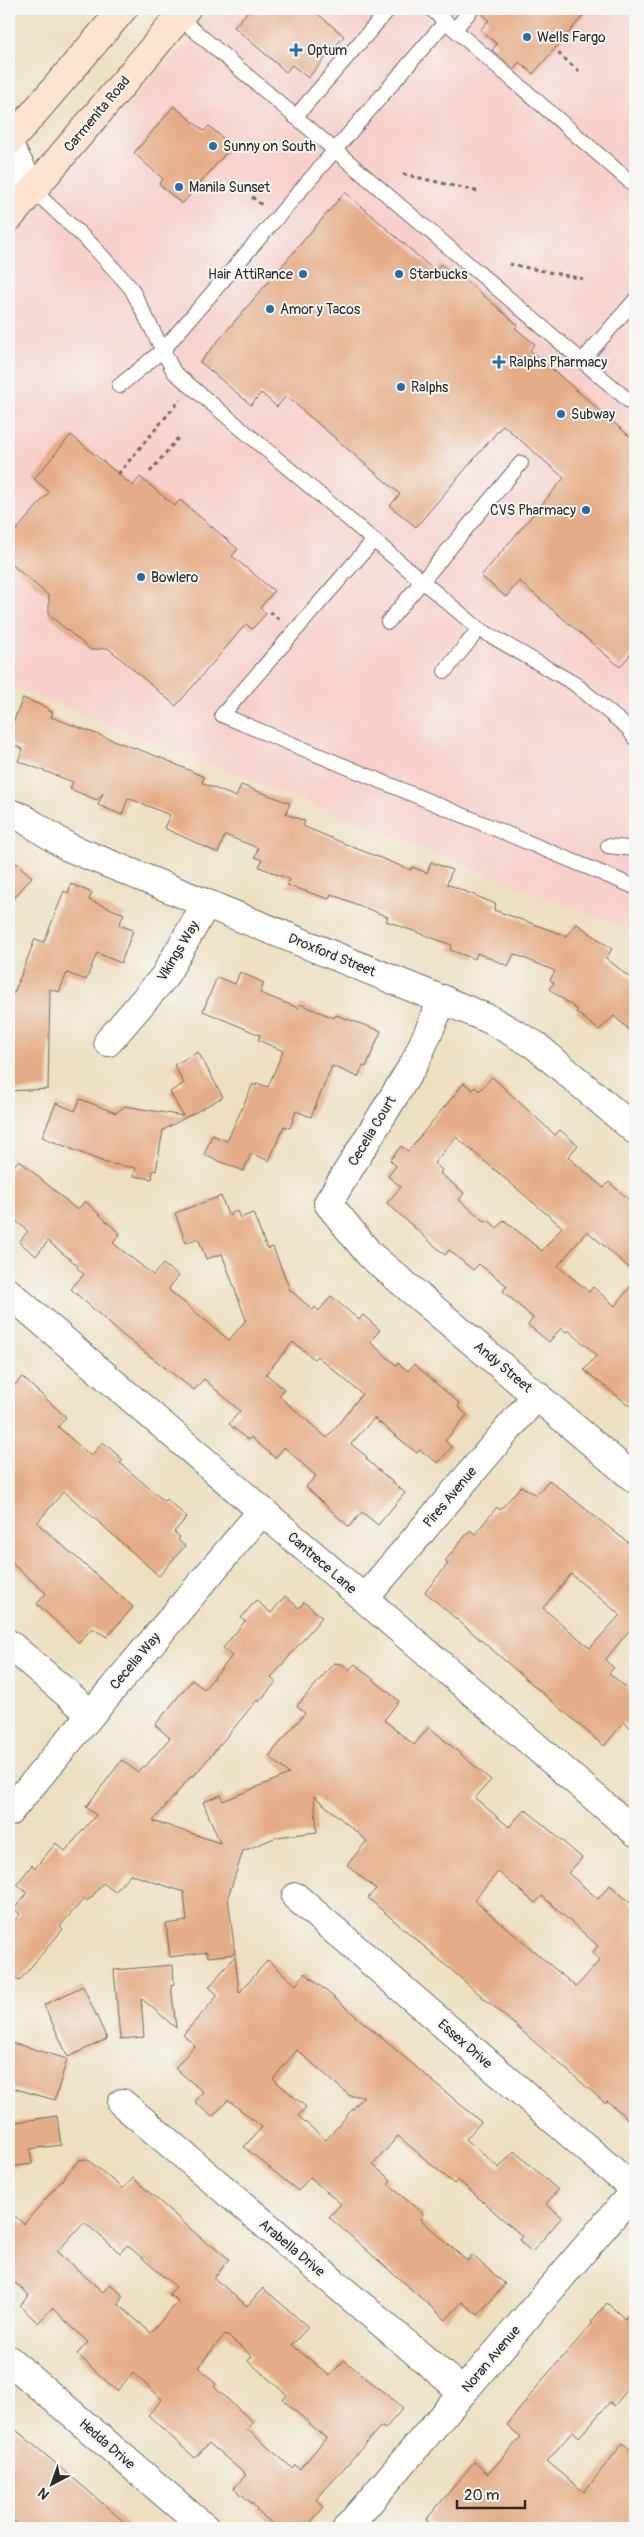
<svg xmlns="http://www.w3.org/2000/svg" width="644" height="2537" font-family="Pangolin,sans-serif">
	<style>
		.built { fill: #f7d0cb }
		.building { fill: #e5ad87; fill-rule: evenodd }
		.lines { fill: none; stroke-linecap: round; stroke-linejoin: round }
		.lane-casing { stroke: #6f6a60; stroke-width: 16 }
		.street-casing { stroke: #6f6a60; stroke-width: 30 }
		.secondary-casing { stroke: #6f6a60; stroke-width: 30 }
		.path { stroke: #6f6a60; stroke-width: 3; stroke-dasharray: 4 4; stroke-linecap: butt }
		.lane { stroke: #fff; stroke-width: 14 }
		.street { stroke: #fff; stroke-width: 28 }
		.secondary { stroke: #fde4d1; stroke-width: 28 }
		.poi-dot { fill: #1f6fb2; stroke: #f6f6f2; stroke-width: 2 }
		.labels { text-anchor: middle; dominant-baseline: central; stroke-width: 4; stroke-linejoin: round; paint-order: stroke }
		.poi-label { font-size: 14px; fill: #2b2b2b; stroke: #f6f6f2; text-anchor: start }
		.street-label { font-size: 14px; fill: #2b2b2b; stroke: #f6f6f2 }
	</style>
	<rect width="100%" height="100%" fill="#f6f6f2"/>
	<filter id="ink" filterUnits="userSpaceOnUse"><feTurbulence type="fractalNoise" baseFrequency=".02" numOctaves="2"/><feDisplacementMap in="SourceGraphic" scale="10" xChannelSelector="R" yChannelSelector="G"/><feConvolveMatrix kernelMatrix="1 2 1 2 8 2 1 2 1" color-interpolation-filters="sRGB"/></filter>
	<filter id="wash" filterUnits="userSpaceOnUse"><feTurbulence type="fractalNoise" baseFrequency=".0096" numOctaves="4" result="noise"/><feDisplacementMap in="SourceGraphic" scale="20" xChannelSelector="R" yChannelSelector="G"/><feGaussianBlur stdDeviation="1.12" result="paint"/><feColorMatrix in="noise" values="0 0 0 0 0 0 0 0 0 0 0 0 0 0 0 0 0 1.4 0 .05"/><feComposite in="paint" operator="in"/></filter>
	<g filter="url(#wash)">
		<rect width="100%" height="100%" fill="#ede0c1"/>
		<!-- built -->
		<path class="built" d="M215 9H635V932L11 686 9 687V240Z"/>
		<g id="blocks">
			<!-- building -->
			<g class="building">
				<path d="M250 9H312L344 36 308 78 292 65 286 72 234 27Z"/>
				<path d="M481 9H589L533 74 519 62 514 69 492 50 497 44 480 30 489 20 480 12Z"/>
				<path d="M174 106 204 131 209 126 232 146 182 204 159 184 163 179 134 153Z"/>
				<path d="M345 192 435 271 441 264 460 280 462 277 518 325 515 328 535 344 530 350 635 441V649L620 667 519 581 506 597 481 576 564 478 503 425 416 527 390 506 400 494 286 396 277 407 261 393 251 405 200 362Z"/>
				<path d="M71 435 133 486 140 477 175 506 180 500 238 549 232 556 274 591 260 608 266 614 252 629 246 624 176 706 108 648 91 650 49 615V596L9 562V539L49 492 34 479Z"/>
				<path d="M23 698 48 708 47 710 53 712 51 717 164 759 204 777 202 783 236 797 241 785 290 803 286 814 305 821 303 826 350 846 411 870 412 867 427 873 431 862 452 870 447 884 496 904 494 910 567 936 576 923 612 949 606 958 635 982V1035L614 1016 599 1030 576 1012 578 1010 549 989 554 983 550 980 555 971 514 954 508 966 477 953 475 959 450 950 452 945 386 921 388 917 331 894 329 899 287 885 289 879 259 867 262 860 255 857 258 848 225 835 218 853 164 828 170 815 128 798 122 815 98 805 103 793 97 800 70 789 73 782 18 761 23 749 9 743V732Z"/>
				<path d="M9 857 32 877 9 904Z"/>
				<path d="M71 884 92 893 89 900 124 914 119 925 133 930 121 963 97 953 86 980 67 973 59 992 50 989 48 1089 9 1091V993H14L35 939 44 942 64 891 68 893Z"/>
				<path d="M240 972 264 983 260 993 298 1008 300 1004 334 1018 336 1015 381 1031 366 1067 363 1066 358 1077 332 1066 311 1117 296 1111 290 1128 284 1126 269 1161 251 1153 244 1171 204 1155 212 1135 227 1141 253 1084 256 1086 257 1083 268 1087 283 1051 258 1040 260 1035 203 1011 217 977 235 984Z"/>
				<path d="M198 1052 223 1097 163 1130 156 1171 153 1170 152 1179 134 1176 136 1168 106 1163 42 1137 56 1103 75 1111 80 1099 116 1113 125 1106 183 1116 170 1092 184 1083 174 1065Z"/>
				<path d="M492 1077 555 1135 560 1130 578 1145 568 1157 604 1188 609 1182 635 1205V1273L587 1231 558 1266 589 1292 593 1287 615 1306 635 1281V1410L584 1370 597 1355 568 1330 566 1332 561 1328 549 1342 528 1325 533 1318 503 1291 507 1286 479 1264 473 1270 449 1250 445 1255 387 1203 401 1187 388 1176 396 1166 390 1160 401 1146 408 1151 464 1083 473 1090 475 1087 479 1091ZM456 1137 562 1227 542 1251 504 1220 497 1228 488 1220 486 1222 459 1200 464 1193 440 1173 442 1170 434 1163Z"/>
				<path d="M19 1160 77 1210 85 1201 120 1234 113 1243 153 1275 163 1264 179 1276 169 1288 170 1291 229 1340 246 1320 222 1254 206 1259 198 1238 186 1243 175 1213 221 1196 228 1215 237 1211 240 1218 253 1213 267 1249 273 1247 290 1290 313 1310 315 1307 319 1311 331 1296 359 1320 363 1315 380 1330 370 1342 396 1365 398 1363 408 1371 414 1364 460 1404 458 1407 467 1415 445 1441 452 1447 438 1463 420 1450 417 1453 374 1418 351 1444 367 1457 366 1459 405 1493 378 1525 362 1512 349 1527 306 1487 316 1476 284 1447 275 1458 251 1437 248 1440 229 1424 240 1411 204 1379 194 1390 120 1333 71 1289 84 1274 77 1268 78 1266 48 1241 36 1256 19 1242 28 1231 9 1215V1172ZM293 1342 314 1359 317 1356 362 1394 327 1438 279 1396 284 1389 266 1374Z"/>
				<path d="M22 1377 66 1417 58 1427 91 1456 103 1442 123 1460 120 1463 164 1501 166 1499 187 1517 174 1532 180 1537 178 1540 185 1546 159 1576 64 1491 37 1523 133 1607 107 1637 92 1628 79 1643 37 1604 46 1593 9 1561V1392Z"/>
				<path d="M549 1480 635 1548V1628L633 1626 605 1660 614 1668 609 1673 635 1695V1732L624 1722 604 1746 425 1592 448 1564 445 1561 470 1530 475 1534 497 1507 500 1510 521 1486 536 1495ZM571 1574 620 1615 590 1648 543 1608Z"/>
				<path d="M285 1596 299 1608 304 1602 322 1617 271 1678 276 1682 259 1702 257 1700 193 1777 192 1775 153 1821H155L154 1823 157 1822 220 1843 203 1802 221 1795 223 1801 289 1774 269 1756 305 1713 297 1706 334 1663 342 1664 349 1670 355 1664 399 1701 384 1720 414 1745 429 1727 491 1780 475 1798 509 1827 525 1809 582 1858 568 1873 598 1899 610 1885 635 1907V2125L607 2101 605 2103 596 2095 368 1898 376 1889 347 1865 367 1841 314 1796 317 1832 277 1837 243 1851 228 1897 235 1954 208 1957 207 1952 170 1957 166 1924 187 1921 184 1892 130 1874 115 1892 103 1883 91 1898 86 1901 84 1899 60 1926 63 1929 19 1981 9 1972V1928L20 1914 14 1909 27 1893 17 1884 32 1865 35 1868 56 1843 65 1851 96 1815 86 1807 122 1760 137 1772 143 1766 145 1767 170 1738 155 1725 192 1680 204 1689 232 1656 223 1648 245 1621 241 1618 256 1600 271 1613ZM498 1872 535 1903 542 1896 598 1946 592 1953 600 1960 576 1987 474 1900Z"/>
				<path d="M235 1956 239 1993 268 1960 296 1985 305 1973 481 2122 466 2139 499 2168 514 2151 558 2190 546 2204 562 2217 532 2252 519 2240 522 2236 458 2180 454 2184 398 2136 373 2165 391 2180 388 2184 423 2214 420 2219 467 2261 472 2255 505 2284 478 2315 462 2302 446 2320 329 2217 341 2204 310 2177 298 2191 244 2147 262 2127 228 2100 212 2117 195 2102 203 2092 175 2068 195 2045 183 2035 218 1995 209 1987ZM297 2050 350 2096H364L326 2140 298 2116 306 2107 273 2079Z"/>
				<path d="M173 1965 174 1984 171 1985 176 2028 141 1998 144 2037 120 2039 114 1970Z"/>
				<path d="M83 1986 107 2039 68 2057 44 2005Z"/>
				<path d="M9 2043 21 2045 67 2059 55 2100 9 2087Z"/>
				<path d="M57 2116 61 2145 30 2149 32 2164 9 2167V2123Z"/>
				<path d="M87 2159 123 2189 133 2178 209 2245 211 2244 229 2259 214 2278 247 2306 263 2288 308 2327 292 2345 330 2376 344 2360 403 2408 385 2429 381 2426 316 2500 324 2507 306 2528H278L256 2510 257 2508 234 2488 246 2475 209 2443 195 2458 177 2442 148 2415 162 2399 133 2373 117 2391 77 2354 88 2342 52 2308 38 2323 20 2306 29 2295 9 2278V2211L24 2224 79 2160ZM84 2222 120 2253 127 2245 176 2287 169 2294 178 2301 151 2333 118 2304 124 2296 110 2284 103 2292 57 2252ZM225 2334 252 2356 248 2361 287 2395 283 2400 326 2438 300 2469 295 2465 292 2468 247 2429 253 2422 214 2387 216 2384 198 2367Z"/>
				<path d="M607 2303 625 2319 635 2307V2356L629 2363 635 2369V2381L614 2406 610 2402 579 2437 573 2431 547 2461 584 2492 623 2443 635 2454V2528H436L426 2520 474 2462 488 2474 521 2437 507 2425 544 2378 593 2323 591 2322Z"/>
				<path d="M16 2430 86 2489 131 2528H22L9 2517V2439Z"/>
			</g>
		</g>
	</g>
	<g filter="url(#ink)">
		<use href="#blocks" fill-opacity="0" stroke="#6f6a60" stroke-width="1"/>
		<g class="lines">
			<!-- lane casing -->
			<g class="lane-casing">
				<g id="lane">
					<path d="M431 9 635 186"/>
					<path d="M175 14 635 406"/>
					<path d="M455 29 472 9"/>
					<path d="M295 117 389 9"/>
					<path d="M33 190 92 245 131 288 174 372 479 629 575 684 628 728 635 739"/>
					<path d="M582 361 635 300"/>
					<path d="M119 386 163 350 446 21"/>
					<path d="M374 540 222 715 635 887"/>
					<path d="M388 622 521 463"/>
					<path d="M445 671 479 629"/>
					<path d="M608 846 635 849"/>
				</g>
			</g>
			<!-- street casing -->
			<g class="street-casing">
				<g id="street">
					<path d="M9 146 33 190"/>
					<path d="M9 813 23 818 68 847 489 1019 535 1045 635 1130"/>
					<path d="M443 999 415 1062 328 1203 370 1255 635 1479"/>
					<path d="M108 1042 164 977 206 904"/>
					<path d="M9 1293 635 1832"/>
					<path d="M364 1599 537 1395"/>
					<path d="M9 1644 91 1714"/>
					<path d="M9 1812 262 1511"/>
					<path d="M296 1897 635 2190 347 2528"/>
					<path d="M122 2103 463 2392"/>
					<path d="M9 2360 205 2528"/>
				</g>
			</g>
			<!-- secondary casing -->
			<g class="secondary-casing">
				<g id="secondary">
					<path d="M9 142 123 9"/>
					<path d="M9 218 186 9"/>
				</g>
			</g>
			<!-- path -->
			<g class="path">
				<path d="M558 53 582 74"/>
				<path d="M403 174 480 192"/>
				<path d="M252 197 263 206"/>
				<path d="M509 264 583 279"/>
				<path d="M150 472 178 438"/>
				<path d="M118 474 180 400"/>
				<path d="M270 612 281 621"/>
			</g>
			<!-- lane -->
			<use href="#lane" class="lane"/>
			<!-- street -->
			<use href="#street" class="street"/>
			<!-- secondary -->
			<use href="#secondary" class="secondary"/>
		</g>
	</g>
	<!-- markers -->
	<g class="poi-dot">
		<circle cx="527" cy="37" r="5"/>
		<path d="M293.5 42.5h5v5h5v5h-5v5h-5v-5h-5v-5h5z"/>
		<circle cx="213" cy="146" r="5"/>
		<circle cx="179" cy="187" r="5"/>
		<circle cx="303" cy="274" r="5"/>
		<circle cx="399" cy="274" r="5"/>
		<circle cx="270" cy="309" r="5"/>
		<path d="M496.5 354.5h5v5h5v5h-5v5h-5v-5h-5v-5h5z"/>
		<circle cx="401" cy="387" r="5"/>
		<circle cx="561" cy="414" r="5"/>
		<circle cx="586" cy="510" r="5"/>
		<circle cx="141" cy="577" r="5"/>
	</g>
	<g class="labels">
		<!-- poi labels -->
		<g class="poi-label">
			<text x="537" y="37">Wells Fargo</text>
			<text x="307" y="50">Optum</text>
			<text x="223" y="146">Sunny on South</text>
			<text x="189" y="187">Manila Sunset</text>
			<text x="293" y="274" text-anchor="end">Hair AttiRance</text>
			<text x="409" y="274">Starbucks</text>
			<text x="280" y="309">Amor y Tacos</text>
			<text x="509" y="362">Ralphs Pharmacy</text>
			<text x="411" y="387">Ralphs</text>
			<text x="571" y="414">Subway</text>
			<text x="576" y="510" text-anchor="end">CVS Pharmacy</text>
			<text x="151" y="577">Bowlero</text>
		</g>
		<!-- street labels -->
		<g class="street-label">
			<text transform="translate(97 114) rotate(-50)">Carmenita Road</text>
			<text transform="translate(178 951) rotate(-59)">Vikings Way</text>
			<text transform="translate(332 955) rotate(22)">Droxford Street</text>
			<text transform="translate(372 1131) rotate(-59)">Cecelia Court</text>
			<text transform="translate(503 1367) rotate(40)">Andy Street</text>
			<text transform="translate(450 1497) rotate(-50)">Pires Avenue</text>
			<text transform="translate(322 1563) rotate(41)">Cantrece Lane</text>
			<text transform="translate(135 1661) rotate(-50)">Cecelia Way</text>
			<text transform="translate(465 2044) rotate(41)">Essex Drive</text>
			<text transform="translate(292 2248) rotate(40)">Arabella Drive</text>
			<text transform="translate(491 2359) rotate(-50)">Noran Avenue</text>
			<text transform="translate(107 2444) rotate(41)">Hedda Drive</text>
		</g>
	</g>
	<!-- margin -->
	<rect width="644" height="2537" fill="none" stroke="#f6f6f2" stroke-width="30"/>
	<!-- north arrow -->
	<g transform="translate(52 2484) rotate(221)" stroke="#f6f6f2" stroke-width="4" paint-order="stroke">
	<path d="M0-4L9 19L0 12L-9 19Z" fill="#2b2b2b"/>
	<text y="-8" font-size="14" font-weight="bold" text-anchor="middle" fill="#2b2b2b">N</text>
	</g>
	<!-- scale -->
	<path d="M457 2500v8h68v-8" fill="none" stroke="#2b2b2b" stroke-width="2.5"/>
	<text x="464" y="2500" font-size="15" fill="#2b2b2b" stroke="#f6f6f2" stroke-width="4" paint-order="stroke">20 m</text>
</svg>
